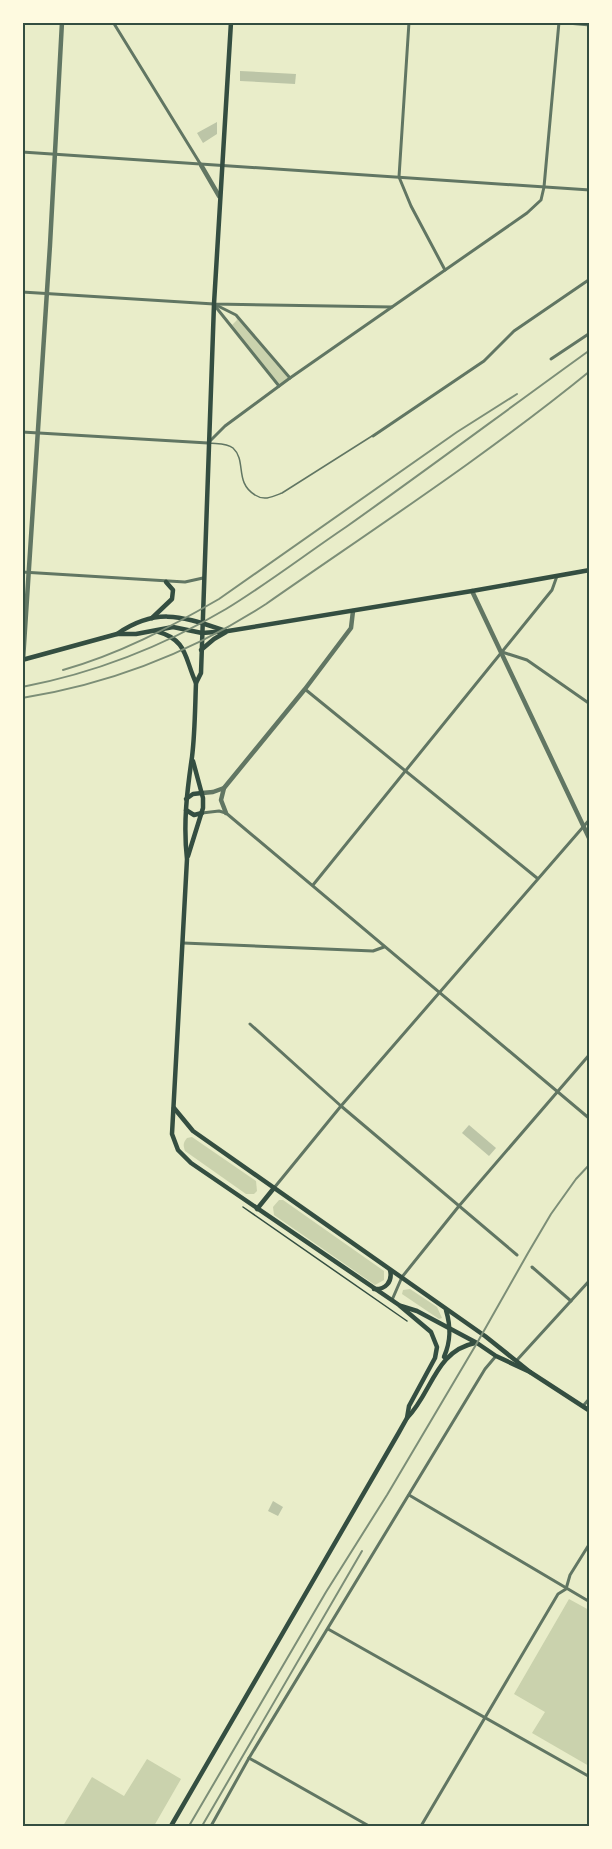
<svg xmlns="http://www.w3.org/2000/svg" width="612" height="1849" font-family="Rubik,sans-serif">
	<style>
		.green { fill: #cad2ad }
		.building { fill: #bcc5a7 }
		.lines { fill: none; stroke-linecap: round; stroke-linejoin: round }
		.path { stroke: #344e41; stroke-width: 1.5 }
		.service { stroke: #617663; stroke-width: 1.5 }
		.minor { stroke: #617663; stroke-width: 3 }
		.tertiary { stroke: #617663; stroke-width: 4.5 }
		.secondary { stroke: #344e41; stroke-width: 4.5 }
		.rail { stroke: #7c8e77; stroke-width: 2 }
		.neatline { fill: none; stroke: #344e41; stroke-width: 2 }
	</style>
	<rect width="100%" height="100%" fill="#e9edc9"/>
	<!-- green -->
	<g class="green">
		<path d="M236 315 290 378 279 386 232 325 237 320Z"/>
		<path d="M192 1137 256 1181 257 1191 254 1194H246L185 1151C183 1145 183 1143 187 1138Z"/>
		<path d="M279 1200H283L384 1271V1280L375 1285 274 1215 273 1207Z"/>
		<path d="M410 1289 437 1307 442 1318 439 1319 402 1294 403 1290Z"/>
		<path d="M569 1599 589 1610V1766L532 1733 545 1712 514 1694Z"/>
		<path d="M147 1759 181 1779 154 1826H63L92 1777 124 1796Z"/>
	</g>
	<!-- building -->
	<g class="building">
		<path d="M240 71 296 74 295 84 240 81Z"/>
		<path d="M217 122V134L203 143 197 133Z"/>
		<path d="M469 1125 496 1148 489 1156 462 1133Z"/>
		<path d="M273 1501 283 1507 278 1516 268 1511Z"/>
	</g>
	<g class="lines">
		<!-- path -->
		<path class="path" d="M243 1207 407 1321"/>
		<!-- service -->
		<path class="service" d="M209 443C217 444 227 443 233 448 247 461 234 482 255 495 264 501 272 497 282 493L372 436"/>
		<!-- minor -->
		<g class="minor">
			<path d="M113 22 201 165"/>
			<path d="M409 22 399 177 411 206 445 270"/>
			<path d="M556 22 590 25"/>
			<path d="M22 152 590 190"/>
			<path d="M22 292 214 304 392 307"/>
			<path d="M216 305 236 315 290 378"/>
			<path d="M215 306 279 386"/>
			<path d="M551 359 590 333"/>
			<path d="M22 432 208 443 225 426 290 378 527 213 541 200 544 187 559 22"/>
			<path d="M373 436 484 361 514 331 590 279"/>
			<path d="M22 572 185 582 203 578"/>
			<path d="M502 652 527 660 590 704"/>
			<path d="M306 690 537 878"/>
			<path d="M202 813 219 811 226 813 590 1119"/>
			<path d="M313 885 552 590 557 576"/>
			<path d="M183 943 373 951 384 947"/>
			<path d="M250 1024 341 1106 517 1255"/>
			<path d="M274 1188 341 1106 590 819"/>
			<path d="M532 1267 571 1301"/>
			<path d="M392 1300 402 1277 459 1206 590 1054"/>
			<path d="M517 1360 590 1280"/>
			<path d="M583 1406 590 1398"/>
			<path d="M409 1495 590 1602"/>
			<path d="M328 1629 590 1777"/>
			<path d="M249 1758 369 1826"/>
			<path d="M211 1826 249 1758 485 1369 496 1356"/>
			<path d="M421 1826 558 1594 566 1589 570 1575 590 1543"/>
		</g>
		<!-- tertiary -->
		<g class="tertiary">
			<path d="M201 165 219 196"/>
			<path d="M472 591 590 840"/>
			<path d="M23 660 50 245 62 22"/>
			<path d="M224 788 221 800 226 813"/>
			<path d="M202 793 213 792 224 788 305 689 351 628 353 611"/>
		</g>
		<!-- secondary -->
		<g class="secondary">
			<path d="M152 618 172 599 173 590 166 582"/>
			<path d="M156 631C188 640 184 657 196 683"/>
			<path d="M117 634C158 606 183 617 226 631"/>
			<path d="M201 650 214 639 226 632"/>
			<path d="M22 660 117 634H136L173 627 202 633 228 631 472 591 590 570"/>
			<path d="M186 799 193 794 202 793"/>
			<path d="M186 810 194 815 202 813"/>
			<path d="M188 856 203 808V798L193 761"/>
			<path d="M174 1108 193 1131 485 1336 530 1372"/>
			<path d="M257 1209 274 1188"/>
			<path d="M374 1289C385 1290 393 1282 390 1270"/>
			<path d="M401 1306 417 1311 477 1343 496 1356 530 1372 590 1411"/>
			<path d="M444 1357C451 1341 451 1327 446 1310"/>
			<path d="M407 1418C432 1393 435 1351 475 1343"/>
			<path d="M171 1826 398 1434 407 1418 409 1406 435 1358 437 1347 431 1332 399 1305 191 1163 178 1150 172 1134 187 859C183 824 187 791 192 757 195 733 195 708 196 683L201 673 214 304 231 22"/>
		</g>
		<!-- rail -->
		<g class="rail">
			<path d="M63 670C119 654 169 628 219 599L457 432 517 394"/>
			<path d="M22 687C95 673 162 647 226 609 267 584 306 554 346 527 428 469 508 409 590 350"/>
			<path d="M22 698C110 684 192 652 266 604 375 528 487 455 590 371"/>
			<path d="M189 1826 326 1592 387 1495 477 1343 528 1253 551 1214 576 1179 590 1164"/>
			<path d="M202 1826 362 1551"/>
		</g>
	</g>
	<!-- border -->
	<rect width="612" height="1849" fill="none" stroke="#fefae0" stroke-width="48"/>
	<rect x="24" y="24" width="564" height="1801" class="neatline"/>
</svg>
